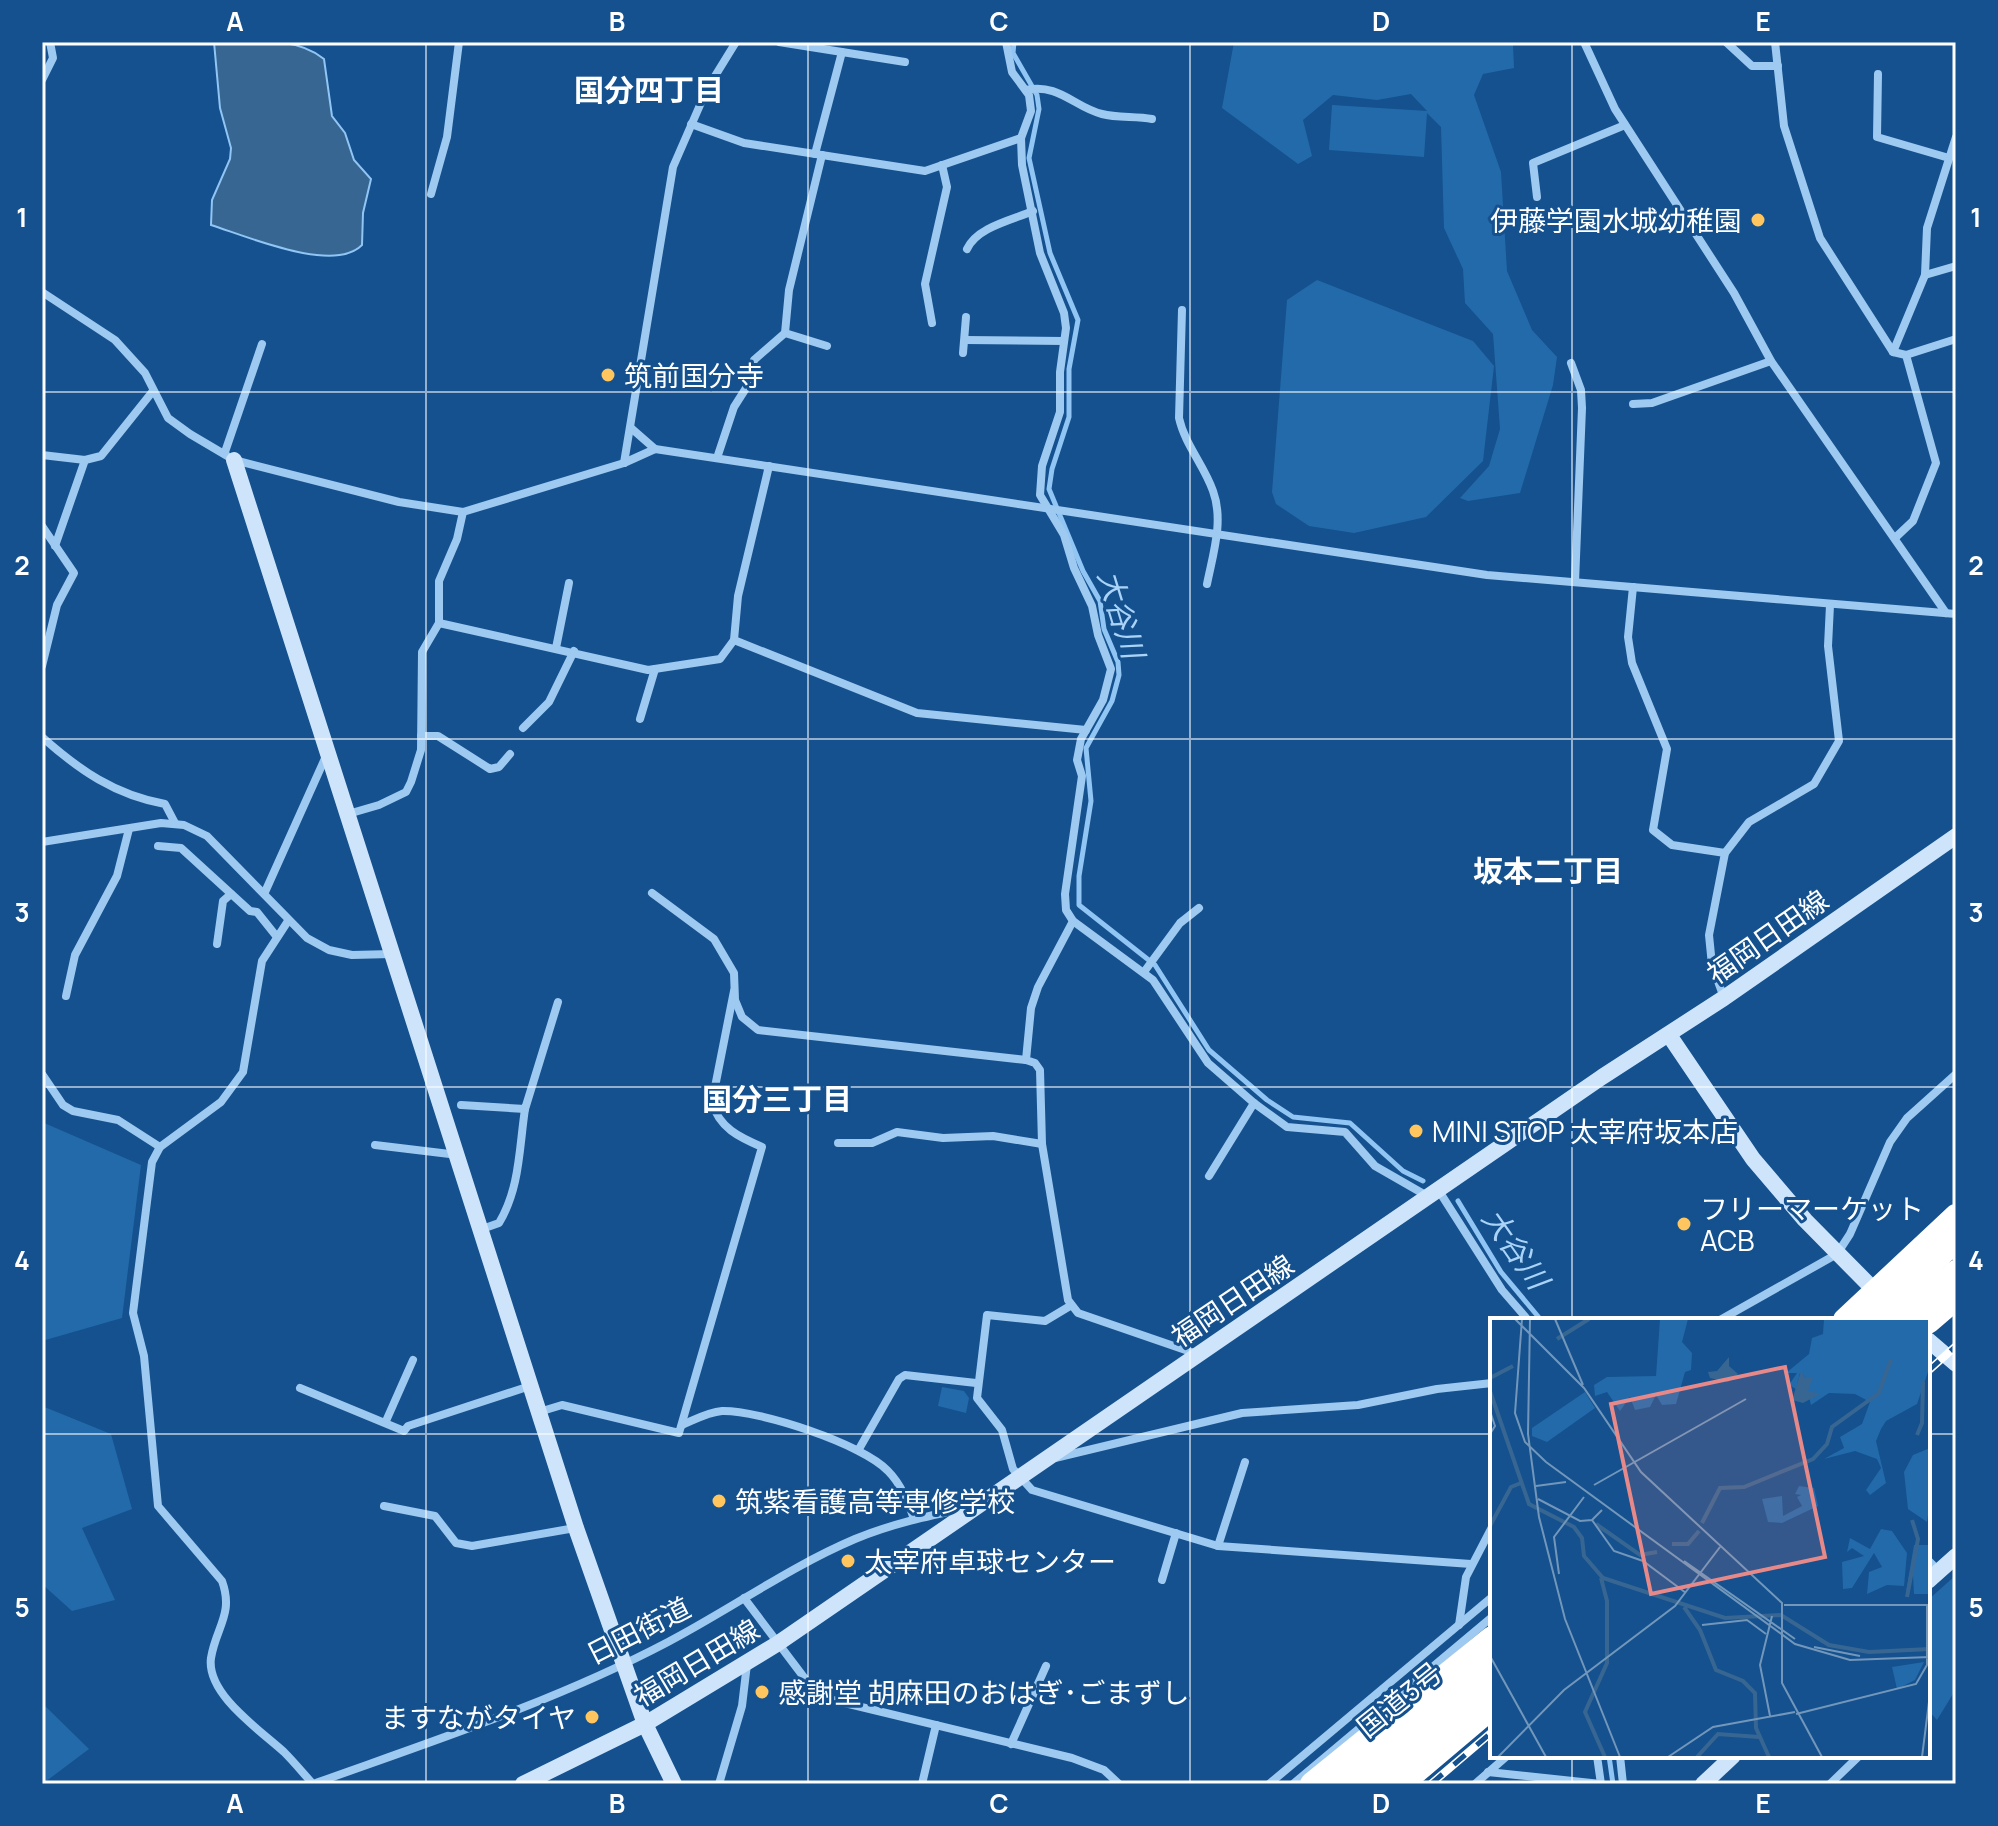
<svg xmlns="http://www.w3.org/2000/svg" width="1998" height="1826" font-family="Manrope,'Noto Sans JP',sans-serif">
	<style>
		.green { fill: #236aab }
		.water { fill: #386692; stroke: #90c5f4; stroke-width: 2 }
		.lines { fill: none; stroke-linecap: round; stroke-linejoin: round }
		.stream { stroke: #90c5f4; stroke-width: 5 }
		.street-tunnel { stroke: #376b9f; stroke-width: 8; stroke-dasharray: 8 4; stroke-linecap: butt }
		.street { stroke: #9ec9f0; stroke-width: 8 }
		.secondary { stroke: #cde4fb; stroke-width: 16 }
		.highway { stroke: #fff; stroke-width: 24 }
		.rail-casing { stroke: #fff; stroke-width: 8 }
		.rail { stroke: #14518e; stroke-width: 5; stroke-dasharray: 15; stroke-linecap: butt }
		.highway-bridge { stroke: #fff; stroke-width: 24 }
		.grid { fill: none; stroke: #fff; stroke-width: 2; stroke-opacity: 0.55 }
		.poi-dot { fill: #ffc55e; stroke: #14518e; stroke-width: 3 }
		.labels { text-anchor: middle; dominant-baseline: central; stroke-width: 6; stroke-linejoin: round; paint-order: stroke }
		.poi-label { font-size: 28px; fill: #fff; stroke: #14518e; text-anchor: start }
		.street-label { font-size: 28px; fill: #fff; stroke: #14518e }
		.neighbourhood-label { font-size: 30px; font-weight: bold; fill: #fff; stroke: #14518e }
		.water-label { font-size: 30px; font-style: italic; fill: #aad3f8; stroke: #14518e }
		.inset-river { fill: none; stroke: #386692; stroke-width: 4 }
		.inset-road { fill: none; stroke: #7297bb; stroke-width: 2 }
		.view { fill: #e88989; fill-opacity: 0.15; stroke: #e88989; stroke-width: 4 }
		.inset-edge { fill: none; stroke: #fff; stroke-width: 4 }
		.neatline { fill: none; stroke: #fff; stroke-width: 3 }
		.grid-label { font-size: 26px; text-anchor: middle; font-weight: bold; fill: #fff }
	</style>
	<rect width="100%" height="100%" fill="#14518e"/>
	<!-- green -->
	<g class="green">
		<path d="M1234 42 1513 45 1514 68 1483 74 1474 95 1501 172 1507 271 1532 330 1557 357 1553 385 1520 493 1468 501 1460 498 1489 466 1500 429 1493 334 1465 303 1463 269 1444 228 1441 127 1427 113 1424 157 1329 150 1332 105 1427 111 1411 94 1377 100 1333 95 1303 120 1312 156 1298 164 1222 108Z"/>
		<path d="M1317 280 1473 341 1494 366 1483 461 1426 517 1354 533 1309 526 1276 504 1272 492 1287 300Z"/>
		<path d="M42 1122 141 1165 122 1318 42 1341Z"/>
		<path d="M942 1387 964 1391 969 1398 966 1413 938 1406Z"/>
		<path d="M42 1406 111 1434 132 1509 82 1528 115 1600 72 1611 42 1584Z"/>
		<path d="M1956 1575V1689L1937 1720 1928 1710V1600Z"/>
		<path d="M42 1703 89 1749 45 1782 42 1781Z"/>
	</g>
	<!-- water -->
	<path class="water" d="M214 42C249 42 295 35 324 59L332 116 345 133 354 160 371 179 363 213 362 245C334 274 246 236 211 225L212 200 230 159 231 148 220 108Z"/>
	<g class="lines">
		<!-- stream -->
		<g class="stream">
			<path d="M1014 42 1013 53 1037 95 1039 109 1029 158 1050 253 1078 320 1069 369V417L1052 469 1049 489 1083 571 1100 601 1104 629 1118 662 1119 675 1112 701 1086 748 1091 801 1079 876V905L1155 965 1209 1050 1267 1100 1293 1117 1350 1123 1403 1171 1423 1181"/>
			<path d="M1458 1201 1501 1272 1541 1320"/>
			<path d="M1609 1756 1613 1784"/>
		</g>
		<!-- street-tunnel -->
		<path class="street-tunnel" d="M1426 1768 1439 1784"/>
		<!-- street -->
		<g class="street">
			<path d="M779 42 905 62"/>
			<path d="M1006 42 1012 72 1029 95 1031 111 1021 138 1022 165 1040 253 1064 313 1066 328 1060 372V412L1042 466 1040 495 1064 535 1074 568 1092 606 1098 635 1111 669 1103 700 1081 739 1077 760 1082 776 1065 894 1066 910 1073 921 1153 980 1208 1063 1254 1103 1287 1127 1345 1132 1375 1166 1429 1197"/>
			<path d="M1584 42 1615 109 1734 293 1771 361 1946 613"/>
			<path d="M1726 42 1752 66H1778"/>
			<path d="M1775 42 1784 126 1820 238 1893 352 1906 355 1936 463 1913 521 1896 537"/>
			<path d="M1878 74 1877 137 1949 158"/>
			<path d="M42 80 53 58 50 42"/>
			<path d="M1026 90C1059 83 1074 107 1102 114 1117 118 1136 116 1152 119"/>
			<path d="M691 124 744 143 925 171 1021 138"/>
			<path d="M815 154 842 52"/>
			<path d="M822 155 789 290 785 333 827 346"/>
			<path d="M431 194 447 137 459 42"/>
			<path d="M1537 197 1533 163 1625 125"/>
			<path d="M967 249C977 227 1012 220 1033 211"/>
			<path d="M1925 275 1956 266"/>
			<path d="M42 292 115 340 145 373 168 418 190 434 234 460 399 502 463 512 624 463 655 449 1487 575 1956 614"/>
			<path d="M1182 310 1179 418C1185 445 1204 465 1213 491 1224 521 1213 554 1207 584"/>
			<path d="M932 323 925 284 947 187 942 165"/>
			<path d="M965 340 1064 341"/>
			<path d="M1893 352 1925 275 1927 228 1956 137"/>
			<path d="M963 353 966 317"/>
			<path d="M1906 355 1956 339"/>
			<path d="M1571 363 1581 390 1582 408 1575 582"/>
			<path d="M1633 404 1652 403 1771 361"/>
			<path d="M631 428 655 449"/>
			<path d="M225 452 262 344"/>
			<path d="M42 455 85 460"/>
			<path d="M717 458 734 407 748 385 754 360 785 333"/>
			<path d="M624 463 673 167 707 89 736 42"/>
			<path d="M42 526 74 573 57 605 42 666"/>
			<path d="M55 546 85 460 101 456 153 391"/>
			<path d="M1633 587 1628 637 1632 663 1667 749 1653 830 1672 845 1725 853"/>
			<path d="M439 623 648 670 720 659 734 640 738 596 769 466"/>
			<path d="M734 640 917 713 1086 730"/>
			<path d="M556 648 569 583"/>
			<path d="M640 719 655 669"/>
			<path d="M523 728 549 702 574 651"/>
			<path d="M421 736H438L490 769 499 767 510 754"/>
			<path d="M42 737C79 770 115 795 165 804L175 823"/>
			<path d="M348 814 379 805 406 792 411 782 421 750 422 652 439 623V581L457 539 463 512"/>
			<path d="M42 842 161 823 184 825 207 836 307 938 329 950 352 955 392 954"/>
			<path d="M158 846 181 848 250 911 257 912 277 937"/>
			<path d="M265 892 327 754"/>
			<path d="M652 893 714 939 734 973 735 1000 742 1017 758 1030 1026 1060"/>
			<path d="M288 921 262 961 243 1072 221 1102 160 1147 152 1162 133 1313 144 1356 158 1506 222 1581C234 1614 216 1627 211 1658 206 1694 260 1730 284 1752 294 1762 303 1773 313 1784"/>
			<path d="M1073 921 1038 987 1031 1008 1026 1060 1035 1063 1040 1070 1042 1144 1068 1300 1078 1313 1197 1354"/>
			<path d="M217 944 223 901 231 894"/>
			<path d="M1144 972 1180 923 1199 908"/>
			<path d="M66 996 75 955 117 876 129 829"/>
			<path d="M1724 998 1712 965 1709 935 1725 853 1749 822 1814 784 1839 741 1828 646 1830 605"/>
			<path d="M42 1074 63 1105 73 1111 118 1120 160 1147"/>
			<path d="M461 1105 525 1109 558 1002"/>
			<path d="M838 1143H872L897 1132 943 1138 993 1136 1042 1144"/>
			<path d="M375 1145 458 1155"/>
			<path d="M1209 1176 1254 1103"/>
			<path d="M1439 1191 1502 1290 1528 1320"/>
			<path d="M482 1229 499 1223C520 1188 519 1149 525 1109"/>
			<path d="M1070 1306 1045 1321 987 1315 977 1398 1002 1430 1013 1469 1032 1490 1218 1546 1471 1564"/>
			<path d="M1720 1320 1837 1254 1850 1234 1890 1142 1907 1118 1956 1074"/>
			<path d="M300 1388 404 1431 408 1426 530 1386"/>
			<path d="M539 1412 562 1405 679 1433 762 1147C739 1137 719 1128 712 1102L734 991"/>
			<path d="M386 1421 413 1360"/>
			<path d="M682 1425C694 1420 708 1412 722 1411 759 1410 863 1444 888 1471 901 1484 908 1502 914 1519"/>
			<path d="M859 1449 899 1379 905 1375 976 1383"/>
			<path d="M1055 1458 1242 1413 1358 1405 1437 1389 1492 1383"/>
			<path d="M384 1506 435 1516 456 1543 472 1546 575 1528"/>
			<path d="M1218 1546 1245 1462"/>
			<path d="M1928 1560 1939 1571"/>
			<path d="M1162 1580 1176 1533"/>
			<path d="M744 1598 809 1684 824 1698 1072 1758 1104 1770 1119 1784"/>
			<path d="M1459 1625 1466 1577 1492 1527"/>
			<path d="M1011 1744 1046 1666"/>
			<path d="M1597 1756 1601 1784"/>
			<path d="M1620 1756 1623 1784"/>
			<path d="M1488 1772 1601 1784"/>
			<path d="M313 1784C433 1741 556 1701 668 1642 731 1609 789 1567 855 1539 891 1524 928 1516 966 1508"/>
			<path d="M719 1784 742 1706 747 1664"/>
			<path d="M922 1784 936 1725"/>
			<path d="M1269 1784 1492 1597"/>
			<path d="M1293 1784 1492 1617"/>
			<path d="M1475 1784 1507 1756"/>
			<path d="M1830 1784 1859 1756"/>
		</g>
		<!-- secondary -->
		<g class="secondary">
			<path d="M234 460 576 1528 645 1724 674 1784"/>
			<path d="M1669 1035 1753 1159 1805 1220 1881 1297"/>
			<path d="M1928 1340 1956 1364"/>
			<path d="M1928 1581 1956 1556"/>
			<path d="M523 1784 645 1724 777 1644 1602 1077 1724 998 1956 836"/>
			<path d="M1703 1784 1733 1756"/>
		</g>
		<!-- highway -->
		<g class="highway">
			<path d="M1845 1320 1956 1216"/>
			<path d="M1870 1320 1956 1240"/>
			<path d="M1928 1322 1956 1298"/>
			<path d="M1312 1784 1492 1638"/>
			<path d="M1343 1784 1487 1665"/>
			<path d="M1374 1784 1492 1685"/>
			<path d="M1401 1784 1492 1707"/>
		</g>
		<!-- rail casing -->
		<g class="rail-casing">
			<g id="rail">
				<path d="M1928 1371 1956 1346"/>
				<path d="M1431 1784 1492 1732"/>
			</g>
		</g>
		<!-- rail -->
		<use href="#rail" class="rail"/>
		<!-- highway-bridge -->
		<path class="highway-bridge" d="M1901 1320 1956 1272"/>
	</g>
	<!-- grid -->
	<path class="grid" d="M426 42V1784M808 42V1784M1190 42V1784M1572 42V1320M42 392H1956M42 739H1956M42 1087H1956M42 1434H1492M1928 1434H1956M1572 1756V1784"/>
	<!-- markers -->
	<g class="poi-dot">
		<circle cx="1758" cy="220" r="8"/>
		<circle cx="608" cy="375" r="8"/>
		<circle cx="1416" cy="1131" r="8"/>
		<circle cx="1684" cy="1224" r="8"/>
		<circle cx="719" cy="1501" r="8"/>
		<circle cx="848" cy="1561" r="8"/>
		<circle cx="762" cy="1692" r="8"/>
		<circle cx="592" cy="1717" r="8"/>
	</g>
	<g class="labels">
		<!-- poi labels -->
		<g class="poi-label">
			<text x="1742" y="220" text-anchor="end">伊藤学園水城幼稚園</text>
			<text x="624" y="375">筑前国分寺</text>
			<text x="1432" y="1131">MINI STOP 太宰府坂本店</text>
			<text x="1700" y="1208">フリーマーケット<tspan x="1700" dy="32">ACB</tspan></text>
			<text x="735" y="1501">筑紫看護高等専修学校</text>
			<text x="864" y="1561">太宰府卓球センター</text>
			<text x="778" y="1692">感謝堂 胡麻田のおはぎ･ごまずし</text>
			<text x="576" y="1717" text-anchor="end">ますながタイヤ</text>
		</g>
		<!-- street labels -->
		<g class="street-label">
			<text transform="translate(1767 936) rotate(-35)">福岡日田線</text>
			<text transform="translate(1232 1300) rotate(-34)">福岡日田線</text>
			<text transform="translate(638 1630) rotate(-27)">日田街道</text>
			<text transform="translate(696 1662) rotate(-31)">福岡日田線</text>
			<text transform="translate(1399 1699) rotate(-39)">国道3号</text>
		</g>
		<!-- neighbourhood labels -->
		<g class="neighbourhood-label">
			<text x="649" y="89">国分四丁目</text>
			<text x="1548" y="870">坂本二丁目</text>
			<text x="777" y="1098">国分三丁目</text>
		</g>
		<!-- water labels -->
		<g class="water-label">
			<text transform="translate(1122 614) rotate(73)">大谷川</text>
			<text transform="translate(1516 1248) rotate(55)">大谷川</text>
		</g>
	</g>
	<!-- overview -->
	<g transform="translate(1490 1318)">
		<rect width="440" height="440" fill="#14518e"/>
		<path d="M170 1H198L192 24 202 35 201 52 195 54 186 86 172 87 166 77 160 89 145 92 140 79 130 93 117 74 105 78 104 67 117 59 166 58ZM334 1H440V48L427 86 396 103 391 111 386 123 396 165 380 177 376 172 391 150 387 141 365 133 334 141 354 130 350 119 372 106 380 84 365 76 339 75 321 87 314 58 310 55 306 71 299 67 307 55H296L319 36 322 20 333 16ZM95 74 105 90 57 124 42 118V110ZM440 130V184L437 204 418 191 414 154 423 137ZM309 168 324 170 328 188 292 205 278 204 272 181 292 178 293 198 312 188 307 179 311 177 305 176ZM391 211 402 213 417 235 414 268 397 267 377 276 379 254 392 249 384 235 362 270 353 271 352 244 374 238 362 230 357 234 360 220 380 231ZM424 227H440V276H424L423 257 416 274ZM434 344 425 362 407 371 402 349Z" fill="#236aab"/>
		<path d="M239 39V48L248 56 238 64 220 60 218 54 227 53ZM311 53 315 60 323 59 318 73 330 76 313 85 302 82Z" fill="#386692"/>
		<path class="inset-river" d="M67 21 99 1M0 60 23 48M0 73 39 186 84 209 92 220 94 238 113 260 235 300 291 297 339 327 379 334 440 331M427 117 432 105 433 64M212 205 230 170 254 169 323 141 337 126 342 109 389 75 401 41M106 206 150 237 167 234M0 208 21 169 31 165M182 226H198L209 213M111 260 117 283V345L95 394 115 439M417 279 428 221 422 202M194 289 210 312 226 352 253 363 265 375 266 410 279 439M207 439 228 416 269 419"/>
		<path class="inset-road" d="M25 1 94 70 151 154 292 285V365L332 439M32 1 25 95 35 124 56 144 305 326 360 342 440 339M40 1 38 116 49 199 75 301 130 439M65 1 93 67M0 93 5 108 0 116M104 167 256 81M46 168 76 164M48 181 90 203 102 202 112 192M102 202 124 233 153 243 196 275M194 243 305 321M69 256 64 219 94 179M294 287H440M212 307 257 302 276 316M324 329 370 338M0 338 56 439M306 396 426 366 437 347V288M280 398 270 347 282 298M8 439 74 372 185 288 230 229M178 439 223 409 305 394M432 439 440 376"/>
		<path class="view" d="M295 49 335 239 161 276 121 86Z"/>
		<rect width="440" height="440" class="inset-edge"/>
	</g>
	<!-- border -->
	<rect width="1998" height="1826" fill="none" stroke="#14518e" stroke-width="88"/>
	<rect x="44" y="44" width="1910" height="1738" class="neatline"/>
	<g class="grid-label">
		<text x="235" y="31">A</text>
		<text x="617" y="31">B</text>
		<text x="999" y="31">C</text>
		<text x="1381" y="31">D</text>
		<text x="1763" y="31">E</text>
		<text x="22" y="227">1</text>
		<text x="1976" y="227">1</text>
		<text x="22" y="575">2</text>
		<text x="1976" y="575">2</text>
		<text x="22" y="922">3</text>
		<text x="1976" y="922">3</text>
		<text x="22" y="1270">4</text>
		<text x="1976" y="1270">4</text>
		<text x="22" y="1617">5</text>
		<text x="1976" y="1617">5</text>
		<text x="235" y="1813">A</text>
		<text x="617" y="1813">B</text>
		<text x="999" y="1813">C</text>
		<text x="1381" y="1813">D</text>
		<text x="1763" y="1813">E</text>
	</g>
</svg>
